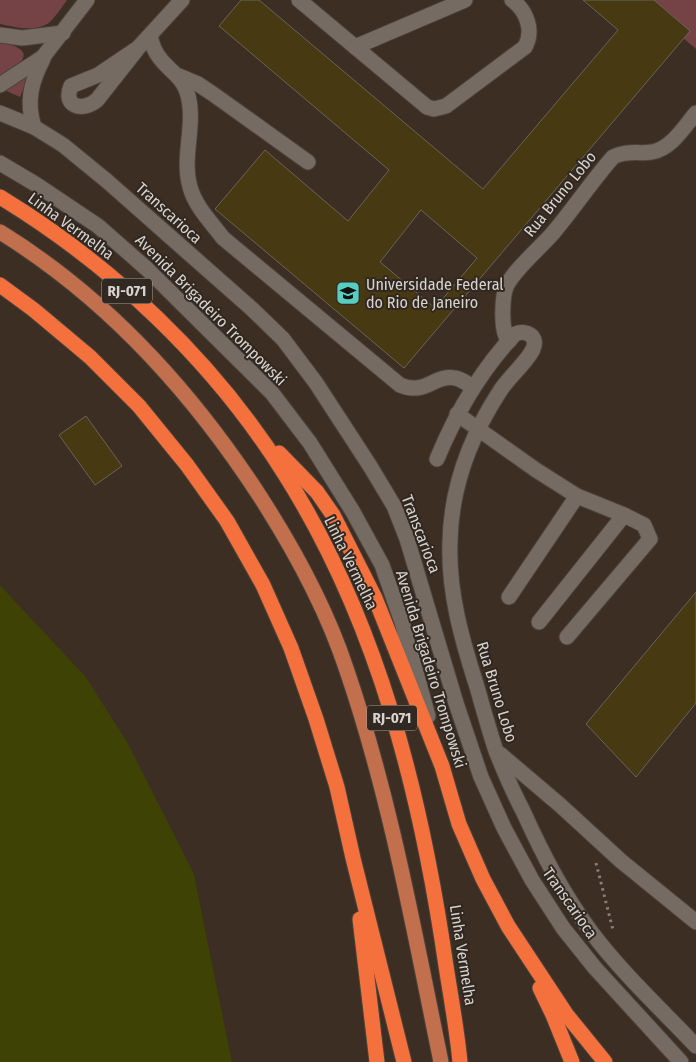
<svg xmlns="http://www.w3.org/2000/svg" width="696" height="1062" font-family="'Fira Sans Condensed',sans-serif">
	<style>
		.built { fill: #3c2e22 }
		.green { fill: #754245 }
		.water { fill: #3f4205 }
		.building { fill: #473912; stroke: #696459; fill-rule: evenodd }
		.lines { fill: none; stroke-linecap: round; stroke-linejoin: round }
		.minor-casing { stroke: #4b433d; stroke-width: 17 }
		.major-casing { stroke: #4b433d; stroke-width: 17 }
		.highway-casing { stroke: #4b433d; stroke-width: 17 }
		.path { stroke: #867e78; stroke-width: 3; stroke-dasharray: 2.5 4; stroke-linecap: butt }
		.minor { stroke: #756b62; stroke-width: 15 }
		.major { stroke: #c16f4c; stroke-width: 15 }
		.highway { stroke: #f4713e; stroke-width: 15 }
		.labels { text-anchor: middle; dominant-baseline: central; stroke-width: 4; stroke-linejoin: round; paint-order: stroke }
		.shield { fill: #312821; stroke: #a7a09a; stroke-width: 1 }
		.shield-label { font-size: 15px; font-weight: bold; fill: #d9d3ce }
		.street-label { font-size: 16px; fill: #d9d3ce; stroke: #312821 }
		.poi-label { font-size: 16px; fill: #d9d3ce; stroke: #312821; text-anchor: start }
	</style>
	<rect width="100%" height="100%" fill="#312821"/>
	<!-- built -->
	<path class="built" d="M0 0H696V1062H232L194 874 85 676 0 585Z"/>
	<!-- green -->
	<g class="green">
		<path d="M0 0H67C62 7 56 16 50 22 36 33 15 27 0 24Z"/>
		<path d="M639 0H696V49Z"/>
		<path d="M0 42C39 50 23 63 0 78Z"/>
		<path d="M31 70 20 97 4 90Z"/>
	</g>
	<!-- water -->
	<path class="water" d="M0 585 85 676 127 742 194 874 232 1062H0Z"/>
	<!-- building -->
	<g class="building">
		<path d="M241 0H259L483 189 618 30 583 0H654L690 31 404 368 215 209 265 150 348 221 389 170 219 26ZM421 210 477 258 435 308 380 262Z"/>
		<path d="M86 416 122 466 95 485 59 435Z"/>
		<path d="M696 592V703L636 777 586 724Z"/>
	</g>
	<g class="lines">
		<!-- minor casing -->
		<g class="minor-casing">
			<g id="minor">
				<path d="M299 0 427 107 434 109 446 106 525 47C534 31 527 11 512 0"/>
				<path d="M0 35 22 38 63 33"/>
				<path d="M150 36C152 44 154 51 159 57 169 71 181 75 187 92 197 123 181 156 190 187 195 206 211 222 223 238L400 385C426 396 434 374 455 378 461 379 468 384 473 387"/>
				<path d="M355 47 465 0"/>
				<path d="M138 48 98 75 71 86C62 107 83 112 97 100L138 48 182 0"/>
				<path d="M179 76 198 84 213 94 308 162"/>
				<path d="M0 85 43 57 87 0"/>
				<path d="M0 113 34 127 63 145 107 181 252 309 283 339 316 383 370 466 394 506 407 539 456 703 481 777 504 828 532 880 563 928 595 968 681 1062"/>
				<path d="M34 127C26 102 31 82 43 59"/>
				<path d="M0 163 37 185 98 226 147 269 272 393 310 443 353 512 382 565 402 622 428 716"/>
				<path d="M509 341C500 333 502 295 507 285 515 269 541 247 553 233 574 208 592 181 613 157 626 150 639 154 652 152 672 148 684 127 696 113"/>
				<path d="M457 414 536 470 577 496 624 515 644 525 650 539 567 637"/>
				<path d="M437 459C456 413 480 371 515 334 525 329 539 336 533 349 528 361 508 378 500 391 470 437 451 487 450 542 448 592 462 640 477 687 483 708 489 730 496 751 504 771 513 792 523 811 543 855 563 894 592 933 623 974 661 1009 696 1046"/>
				<path d="M509 597 577 496"/>
				<path d="M539 622 624 515"/>
				<path d="M500 754 560 805 621 861 696 922"/>
			</g>
		</g>
		<!-- major casing -->
		<g class="major-casing">
			<path id="major" d="M0 232C107 298 193 393 261 498 295 551 326 608 346 668 390 796 414 930 441 1062"/>
		</g>
		<!-- highway casing -->
		<g class="highway-casing">
			<g id="highway">
				<path d="M0 197C113 266 213 360 284 473 378 621 421 794 446 966 451 998 457 1030 460 1062"/>
				<path d="M0 285 34 310 90 357 139 406 187 465 227 521 263 585 291 648 316 719 337 787 353 858 404 1062"/>
				<path d="M279 453 317 492 333 515 375 598 442 766 459 824 483 879 508 926 566 1014 605 1062"/>
				<path d="M360 919 377 1062"/>
				<path d="M540 988 553 1015 572 1062"/>
			</g>
		</g>
		<!-- path -->
		<path class="path" d="M596 863 613 930"/>
		<!-- minor -->
		<use href="#minor" class="minor"/>
		<!-- major -->
		<use href="#major" class="major"/>
		<!-- highway -->
		<use href="#highway" class="highway"/>
	</g>
	<!-- icons -->
	<defs>
		<g id="university-square" transform="scale(1.25)"><rect x="-9" y="-9" width="18" height="18" rx="4" fill="#58cec0" stroke="#312821"/><path d="M0-5L7-2L0 1L-7-2ZM-4 1L0 2.5L4 1V4Q0 6-4 4Z" fill="#111"/></g>
	</defs>
	<g fill-rule="evenodd">
		<use href="#university-square" x="348" y="293"/>
	</g>
	<g class="labels">
		<!-- shield labels -->
		<g class="shield">
			<rect x="102" y="278.5" width="50" height="25" rx="4"/>
			<rect x="367" y="705.5" width="50" height="25" rx="4"/>
		</g>
		<g class="shield-label">
			<text x="127" y="291">RJ-071</text>
			<text x="392" y="718">RJ-071</text>
		</g>
		<!-- street labels -->
		<g class="street-label">
			<text transform="translate(560 194) rotate(-51)">Rua Bruno Lobo</text>
			<text transform="translate(169 213) rotate(42)">Transcarioca</text>
			<text transform="translate(71 226) rotate(36)">Linha Vermelha</text>
			<text transform="translate(211 310) rotate(45)">Avenida Brigadeiro Trompowski</text>
			<text transform="translate(421 534) rotate(69)">Transcarioca</text>
			<text transform="translate(351 563) rotate(64)">Linha Vermelha</text>
			<text transform="translate(431 669) rotate(73)">Avenida Brigadeiro Trompowski</text>
			<text transform="translate(497 692) rotate(73)">Rua Bruno Lobo</text>
			<text transform="translate(570 903) rotate(55)">Transcarioca</text>
			<text transform="translate(463 955) rotate(81)">Linha Vermelha</text>
		</g>
		<!-- poi labels -->
		<g class="poi-label">
			<text x="366" y="284">Universidade Federal<tspan x="366" dy="18">do Rio de Janeiro</tspan></text>
		</g>
	</g>
</svg>
